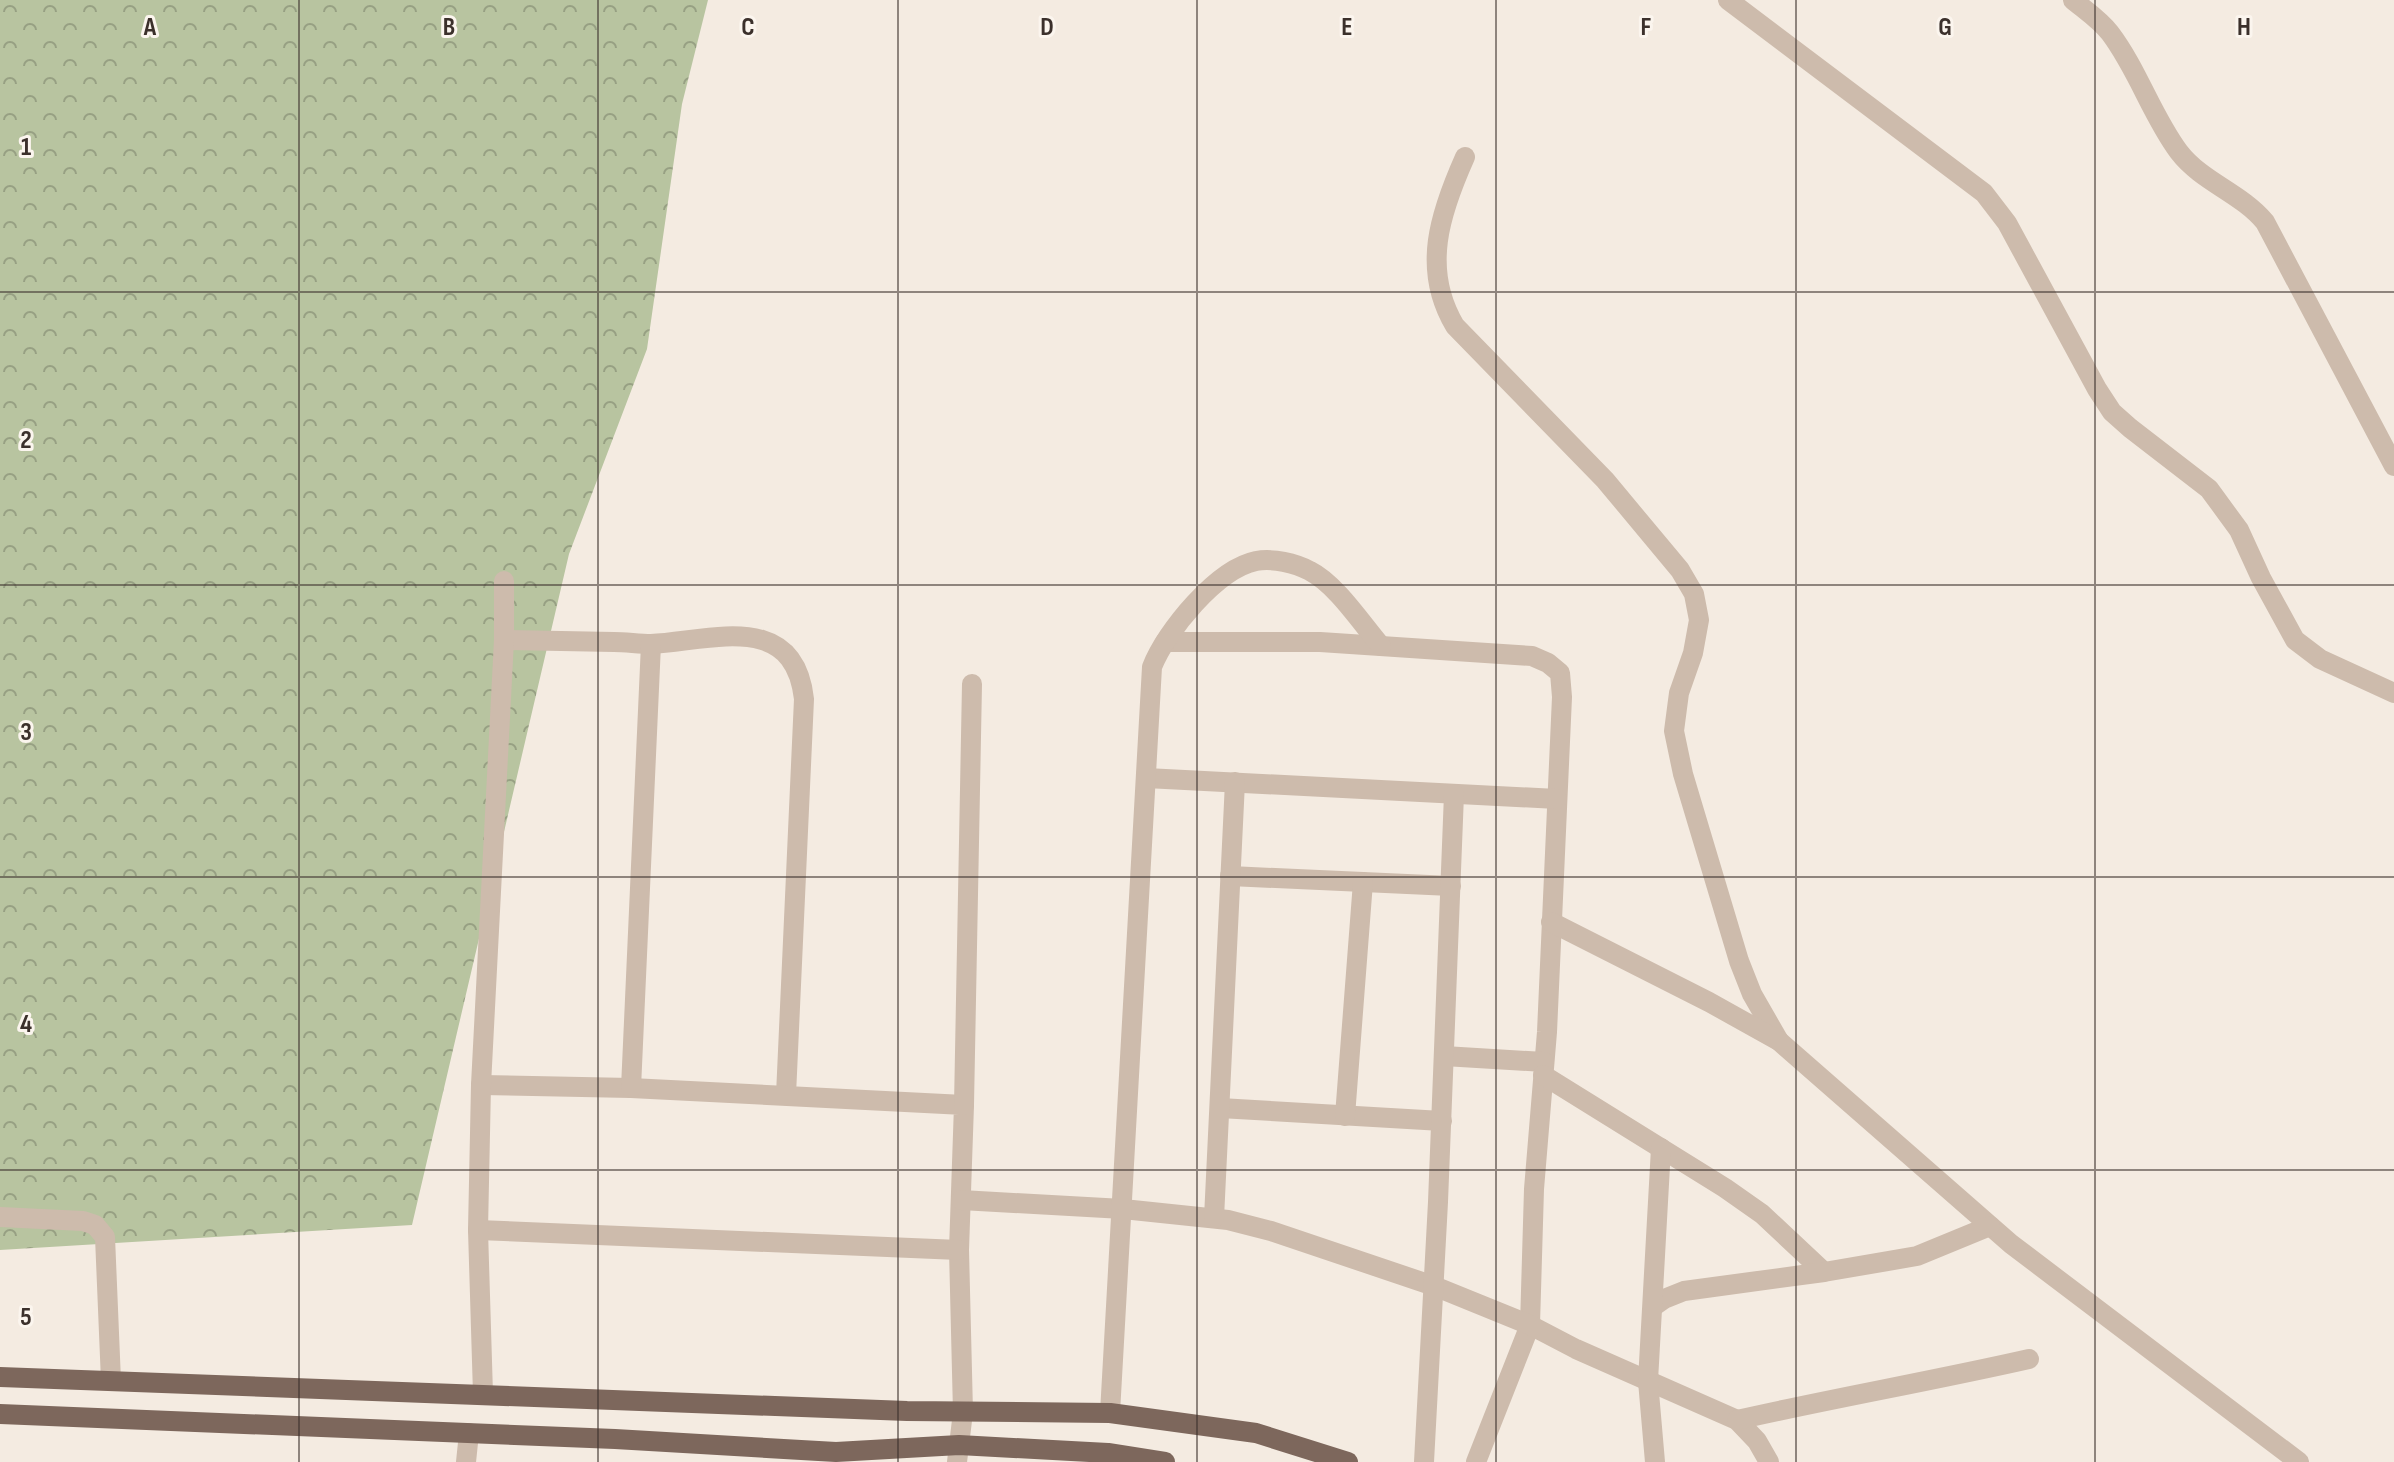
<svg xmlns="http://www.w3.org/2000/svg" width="2394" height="1462" font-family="'Sofia Sans Condensed',sans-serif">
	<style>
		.forest { fill: url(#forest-crowns) }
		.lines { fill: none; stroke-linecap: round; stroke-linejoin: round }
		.minor { stroke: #cdbbac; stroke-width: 20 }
		.major { stroke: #7d675c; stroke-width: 20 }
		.grid { fill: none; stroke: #3b302b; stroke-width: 2; stroke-opacity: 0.55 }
		.grid-label { font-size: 26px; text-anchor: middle; font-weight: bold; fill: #3b302b; stroke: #fbf5ee; stroke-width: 6; stroke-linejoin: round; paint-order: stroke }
	</style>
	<defs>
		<pattern id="forest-crowns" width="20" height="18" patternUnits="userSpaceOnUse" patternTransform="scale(2)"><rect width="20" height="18" fill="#b8c4a0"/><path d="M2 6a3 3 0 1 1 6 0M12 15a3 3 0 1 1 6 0" fill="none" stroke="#97a083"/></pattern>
	</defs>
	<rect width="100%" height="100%" fill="#f4ebe1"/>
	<!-- forest -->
	<path class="forest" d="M0 0H708L682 104 647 349 569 554 412 1225 0 1250Z"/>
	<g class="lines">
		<!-- minor -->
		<g class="minor">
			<path d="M1728 0 1984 193 2007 223 2097 389 2112 412 2130 428 2209 489 2239 530 2261 578 2295 640 2320 659 2394 693"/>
			<path d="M2073 0C2085 10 2100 20 2110 33 2138 70 2152 116 2179 152 2202 182 2241 193 2265 222L2394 466"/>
			<path d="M1465 157C1440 213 1421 269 1455 326L1605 480 1680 570 1694 594 1699 620 1693 653 1679 693 1674 731 1683 774 1739 961 1752 994 1779 1041"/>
			<path d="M504 640C540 641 577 641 614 642 626 642 639 644 651 644 711 641 794 610 804 699L786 1095"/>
			<path d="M1165 642H1320L1532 656 1548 663 1560 673 1562 697 1547 1032 1534 1189 1530 1325 1476 1462"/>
			<path d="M1146 778 1557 799"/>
			<path d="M1230 876 1451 886"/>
			<path d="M1551 922 1709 1002 1779 1041 2011 1244 2299 1462"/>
			<path d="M1444 1056 1544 1062"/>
			<path d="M1543 1075 1725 1188 1762 1214 1824 1272"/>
			<path d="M481 1085 631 1088 964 1105 959 1250 963 1412 957 1462"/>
			<path d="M631 1088 651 644"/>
			<path d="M964 1105 972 684"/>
			<path d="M1220 1108 1442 1121"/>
			<path d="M1345 1116 1363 882"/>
			<path d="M961 1200 1123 1209 1228 1220 1271 1231 1434 1286 1530 1325 1576 1349 1737 1420 1757 1441 1769 1462"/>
			<path d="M0 1217 83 1221 95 1225 105 1237 111 1381"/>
			<path d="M1214 1218 1235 782"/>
			<path d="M478 1230 959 1250"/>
			<path d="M1654 1306 1664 1299 1684 1291 1824 1272 1917 1256 1990 1226"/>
			<path d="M483 1394 478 1230 481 1085 504 640V581"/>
			<path d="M1110 1413 1152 667C1166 631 1217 569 1256 561 1273 558 1295 563 1310 571 1336 584 1362 624 1381 646"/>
			<path d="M1737 1420C1834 1398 1932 1381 2029 1359"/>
			<path d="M466 1462 469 1433"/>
			<path d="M1424 1462 1438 1202 1454 794"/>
			<path d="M1655 1462 1648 1381 1661 1148"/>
		</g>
		<!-- major -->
		<g class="major">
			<path d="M0 1377 907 1411 1110 1413 1256 1433 1348 1462"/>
			<path d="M0 1414 615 1439 836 1452 959 1445 1108 1453 1165 1462"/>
		</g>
	</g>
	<!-- grid -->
	<path class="grid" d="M299 0V1462M598 0V1462M898 0V1462M1197 0V1462M1496 0V1462M1796 0V1462M2095 0V1462M0 292H2394M0 585H2394M0 877H2394M0 1170H2394"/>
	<g class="grid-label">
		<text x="150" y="35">A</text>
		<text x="449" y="35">B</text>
		<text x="748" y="35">C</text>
		<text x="1047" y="35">D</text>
		<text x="1347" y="35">E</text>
		<text x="1646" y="35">F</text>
		<text x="1945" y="35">G</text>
		<text x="2244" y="35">H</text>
		<text x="26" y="155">1</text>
		<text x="26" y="448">2</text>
		<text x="26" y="740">3</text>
		<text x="26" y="1032">4</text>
		<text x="26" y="1325">5</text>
	</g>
</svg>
